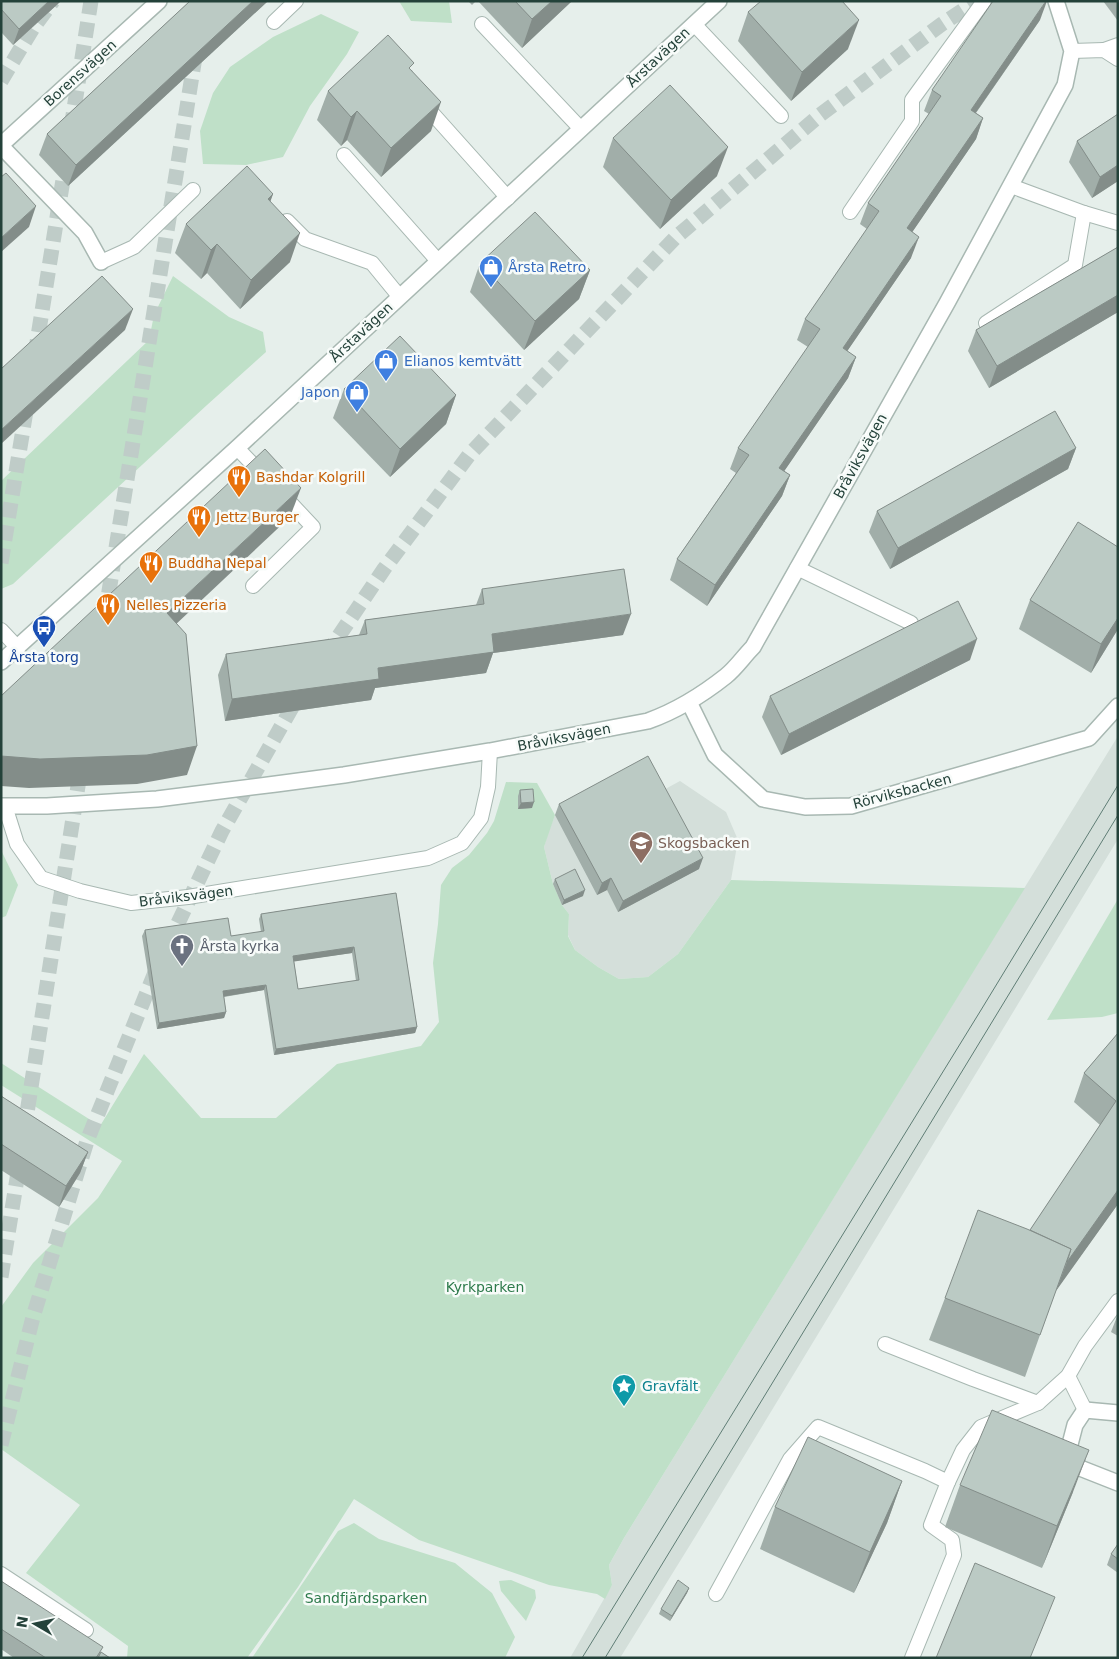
<svg xmlns="http://www.w3.org/2000/svg" width="1119" height="1659" font-family="'DejaVu Sans',sans-serif">
	<style>
		.built { fill: #d4dfda }
		.green { fill: #bfe0c8 }
		.lines { fill: none; stroke-linecap: round; stroke-linejoin: round }
		.motorway-tunnel { stroke: #bfccc8; stroke-width: 15; stroke-dasharray: 15 8; stroke-linecap: butt }
		.service-casing { stroke: #a8b8b2; stroke-width: 16 }
		.minor-casing { stroke: #a8b8b2; stroke-width: 18 }
		.tertiary-casing { stroke: #a8b8b2; stroke-width: 18 }
		.service { stroke: #fff; stroke-width: 14 }
		.minor { stroke: #fff; stroke-width: 15 }
		.tertiary { stroke: #fff; stroke-width: 15 }
		.tram { stroke: #5f7d75; stroke-width: 1 }
		.wall { fill: #a1aea9; fill-rule: evenodd }
		.shaded-wall { fill: #838d89 }
		.building { fill: #bbcac4; stroke: #838d89; fill-rule: evenodd }
		.labels { text-anchor: middle; dominant-baseline: central; stroke-width: 5; stroke-linejoin: round; paint-order: stroke }
		.street-label { font-size: 14px; fill: #24423a; stroke: #f7fbf9 }
		.shop-label { font-size: 14px; fill: #366cbe; stroke: #f7fbf9; text-anchor: start }
		.food-label { font-size: 14px; fill: #c56008; stroke: #f7fbf9; text-anchor: start }
		.transit-label { font-size: 14px; fill: #164399; stroke: #f7fbf9 }
		.education-label { font-size: 14px; fill: #785e54; stroke: #f7fbf9; text-anchor: start }
		.worship-label { font-size: 14px; fill: #5b616d; stroke: #f7fbf9; text-anchor: start }
		.park-label { font-size: 14px; fill: #2d7a4b; stroke: #f7fbf9 }
		.culture-label { font-size: 14px; fill: #0d838f; stroke: #f7fbf9; text-anchor: start }
	</style>
	<rect width="100%" height="100%" fill="#e6efeb"/>
	<!-- built -->
	<g class="built">
		<path d="M1118 736V839L695 1537 620 1658H570L612 1585 609 1565 624 1538Z"/>
		<path d="M680 781 726 812 738 840 731 880 678 954 648 977 619 979 598 967 575 950 568 935 569 914 562 905 553 884 544 847 548 833 555 815 658 793Z"/>
	</g>
	<!-- green -->
	<g class="green">
		<path d="M399 1H449L452 23 411 21Z"/>
		<path d="M321 14 359 32 347 54 310 106 283 157 246 165 203 164 200 131 213 93 230 67 273 37Z"/>
		<path d="M173 276 229 317 263 332 266 352 207 405 13 584 1 589V481L149 340 154 315Z"/>
		<path d="M506 782 537 783 555 815 544 847 553 884 562 905 569 914 568 936 575 950 598 967 619 979 648 977 678 954 731 880 1025 888 624 1538 609 1565 612 1585 605 1599 597 1594 549 1585 419 1540 354 1499 298 1587 247 1658H127L128 1646 26 1573 80 1505 1 1449V1307L33 1263 98 1198 122 1161 1 1085V1063L100 1126 144 1054 201 1118H276L337 1064 421 1046 439 1022 433 963 438 924 441 885 452 868 469 855 487 833 494 821Z"/>
		<path d="M1 850 18 885 6 916 1 918Z"/>
		<path d="M1118 899V1013L1102 1017 1047 1020Z"/>
		<path d="M354 1523 379 1539 455 1563 492 1593 515 1637 505 1658H252L338 1531Z"/>
		<path d="M511 1580 535 1590 536 1598 526 1621 501 1591 499 1581Z"/>
	</g>
	<g class="lines">
		<!-- motorway-tunnel -->
		<g class="motorway-tunnel">
			<path d="M1 81 33 28 53 1"/>
			<path d="M71 128 91 1"/>
			<path d="M35 355 66 161"/>
			<path d="M1 563 27 405"/>
			<path d="M105 616 196 51"/>
			<path d="M326 655 384 569 469 455 675 238 820 115 942 24 977 1"/>
			<path d="M168 944 222 831 299 695"/>
			<path d="M24 1132 81 767"/>
			<path d="M1 1277 20 1160"/>
			<path d="M1 1445 33 1317 87 1141 158 965"/>
		</g>
		<!-- service casing -->
		<g class="service-casing">
			<g id="service">
				<path d="M274 22 296 1"/>
				<path d="M482 24 581 129"/>
				<path d="M694 24 781 116"/>
				<path d="M1104 50 1118 45"/>
				<path d="M1072 51 1104 50 1118 59"/>
				<path d="M423 103 508 198"/>
				<path d="M344 155 438 261"/>
				<path d="M850 212 912 121V100L984 1"/>
				<path d="M1084 213 1118 223"/>
				<path d="M287 221 305 239 372 263 399 296"/>
				<path d="M101 262 134 247 193 190"/>
				<path d="M986 323 1075 265 1084 213 1011 186"/>
				<path d="M237 448 263 475"/>
				<path d="M797 568 911 623"/>
				<path d="M253 586 313 527 282 494"/>
				<path d="M1 630 18 648"/>
				<path d="M5 806 17 844 41 878 80 891 131 903 188 897 428 858 462 843 481 818 488 787 490 751"/>
				<path d="M885 1344 973 1379 1038 1403"/>
				<path d="M1068 1376 1085 1410"/>
				<path d="M1 1574 86 1630"/>
				<path d="M716 1594 790 1459 818 1427 925 1471 948 1482 963 1450 981 1427 1038 1403 1068 1376 1085 1346 1118 1301"/>
				<path d="M912 1658 954 1555 952 1540 931 1525 948 1482"/>
			</g>
		</g>
		<!-- minor casing -->
		<g class="minor-casing">
			<g id="minor">
				<path d="M1 145 159 1"/>
				<path d="M1 146 85 233 101 262"/>
				<path d="M689 702 715 755 763 799 805 807 851 806 1089 738 1118 706"/>
				<path d="M1 806H47L157 799 276 784 344 775 490 751 648 721C676 711 702 695 726 676 736 668 744 656 753 647L947 303 1065 85 1072 51 1056 1"/>
				<path d="M1118 1413 1085 1410 1075 1425 1068 1452 1080 1468 1118 1483"/>
			</g>
		</g>
		<!-- tertiary casing -->
		<g class="tertiary-casing">
			<path id="tertiary" d="M1 662 237 448 719 1"/>
		</g>
		<!-- service -->
		<use href="#service" class="service"/>
		<!-- minor -->
		<use href="#minor" class="minor"/>
		<!-- tertiary -->
		<use href="#tertiary" class="tertiary"/>
		<!-- tram -->
		<g class="tram">
			<path d="M582 1658 981 1010 1118 785"/>
			<path d="M605 1658 1118 815"/>
		</g>
	</g>
	<!-- wall -->
	<g class="wall">
		<path d="M1 1H61L13 45 1 32Z"/>
		<path d="M190 1H268L68 186 39 155 47 134Z"/>
		<path d="M468 1H476L472 5Z"/>
		<path d="M478 1H572L522 48Z"/>
		<path d="M1103 1H1118V21Z"/>
		<path d="M748 12 848 49 791 101 738 41Z"/>
		<path d="M1040 20 976 113 983 118 976 139 912 232 911 258 847 351 856 357 848 378 784 471 790 475 782 496 707 606 670 580 677 559 736 473 730 469 738 448 808 347 797 340 805 319 867 229 860 224 868 203 929 114 924 111 932 90Z"/>
		<path d="M412 70 431 131 381 177 347 140 341 146 317 120 328 91Z"/>
		<path d="M1118 114V181L1092 198 1069 162 1077 141Z"/>
		<path d="M613 138 717 176 660 229 603 167Z"/>
		<path d="M273 194 270 201 290 262 240 309 207 273 201 279 175 253 186 224Z"/>
		<path d="M1118 247V312L989 388 968 351 976 330Z"/>
		<path d="M480 263 590 270 579 299 524 350 470 292Z"/>
		<path d="M344 389 456 395 446 424 390 477 333 418Z"/>
		<path d="M1076 448 1068 469 890 569 869 532 877 511Z"/>
		<path d="M1118 547V629L1091 673 1019 629 1030 600Z"/>
		<path d="M482 589 623 635 493 653 486 673 375 688 371 700 225 721 218 675 226 654 359 635 365 620 476 605Z"/>
		<path d="M970 660 781 755 762 717 770 696Z"/>
		<path d="M520 790 532 808 518 809V796Z"/>
		<path d="M559 804 699 869 618 912 607 890 597 895 555 815Z"/>
		<path d="M555 879 583 896 562 905 553 884Z"/>
		<path d="M396 893 417 1027 415 1033 274 1055 264 990 224 997 226 1012 224 1018 157 1029 142 936 145 930 231 936 261 932 259 919 261 914ZM352 953 356 981 298 989 294 961Z"/>
		<path d="M1118 1033V1204L1056 1290 1025 1377 929 1340 945 1298 1030 1230 1100 1125 1074 1102 1084 1073Z"/>
		<path d="M1 1096 88 1152 80 1173 59 1207 1 1170Z"/>
		<path d="M1118 1314V1336L1111 1332Z"/>
		<path d="M902 1481 887 1523 854 1593 760 1549 775 1507Z"/>
		<path d="M960 1485 1073 1492 1042 1568 945 1527Z"/>
		<path d="M1118 1544V1573L1107 1565 1111 1554Z"/>
		<path d="M1 1581 101 1652 110 1658H14L1 1649Z"/>
		<path d="M689 1588 687 1593 670 1621 659 1614 661 1609Z"/>
	</g>
	<!-- shaded-wall -->
	<g class="shaded-wall">
		<path d="M49 1H61L13 45 19 29Z"/>
		<path d="M253 1H268L68 186 76 165Z"/>
		<path d="M552 1H572L522 48 532 19Z"/>
		<path d="M1046 1H1047L1040 20 963 131 971 110Z"/>
		<path d="M859 20 848 49 791 101 802 72Z"/>
		<path d="M441 102 431 131 381 177 391 148Z"/>
		<path d="M357 111 347 140 341 146 351 117Z"/>
		<path d="M983 118 976 139 900 250 907 228Z"/>
		<path d="M728 147 717 176 660 229 671 200Z"/>
		<path d="M1118 165V181L1092 198 1100 177Z"/>
		<path d="M273 194 263 223 268 199Z"/>
		<path d="M36 206 29 227 1 252V238Z"/>
		<path d="M300 233 290 262 240 309 251 280Z"/>
		<path d="M919 237 911 258 835 369 843 348Z"/>
		<path d="M217 244 207 273 201 279 211 250Z"/>
		<path d="M590 270 579 299 524 350 535 321Z"/>
		<path d="M1118 295V312L989 388 997 366Z"/>
		<path d="M133 309 125 330 1 444V430Z"/>
		<path d="M856 357 848 378 772 489 779 468Z"/>
		<path d="M456 395 446 424 390 477 400 449Z"/>
		<path d="M1076 448 1068 469 890 569 898 548Z"/>
		<path d="M790 475 782 496 707 606 715 585Z"/>
		<path d="M301 488 290 517 157 642 167 613Z"/>
		<path d="M631 614 623 635 493 653 486 673 375 688 371 700 225 721 232 699 378 668 492 634Z"/>
		<path d="M1118 618V629L1091 673 1101 644Z"/>
		<path d="M977 639 970 660 781 755 789 734Z"/>
		<path d="M197 746 187 775 137 784 29 788 1 786V756Z"/>
		<path d="M534 802 532 808 518 809 521 803Z"/>
		<path d="M703 858 699 869 618 912 623 901Z"/>
		<path d="M611 878 607 890 597 895 602 883Z"/>
		<path d="M585 890 583 896 562 905 564 900Z"/>
		<path d="M354 947 352 953 291 962 293 956Z"/>
		<path d="M266 985 264 990 221 997 223 991Z"/>
		<path d="M226 1012 224 1018 157 1029 159 1023Z"/>
		<path d="M417 1027 415 1033 274 1055 276 1049Z"/>
		<path d="M88 1152 80 1173 59 1207 66 1186Z"/>
		<path d="M1118 1190V1204L1056 1291 1067 1262Z"/>
		<path d="M1089 1450 1073 1492 1042 1568 1057 1526Z"/>
		<path d="M902 1481 887 1523 854 1593 870 1552Z"/>
		<path d="M689 1588 687 1593 670 1621 672 1616Z"/>
	</g>
	<!-- building -->
	<g class="building">
		<path d="M1 1H49L19 29 1 9Z"/>
		<path d="M190 1H253L76 165 47 134Z"/>
		<path d="M515 1H552L532 19Z"/>
		<path d="M761 1H842L859 20 802 72 748 12Z"/>
		<path d="M993 1H1046L971 110 983 118 907 228 919 237 843 348 856 357 779 468 790 475 715 585 677 559 749 455 738 448 820 329 805 319 879 211 868 203 941 96 932 90Z"/>
		<path d="M388 35 414 63 409 68 441 102 391 148 357 111 351 117 328 91Z"/>
		<path d="M670 85 728 147 671 200 613 138Z"/>
		<path d="M1118 114V165L1100 177 1077 141Z"/>
		<path d="M247 166 273 194 268 199 300 233 251 280 217 244 211 250 186 224Z"/>
		<path d="M6 173 36 206 1 238V177Z"/>
		<path d="M535 212 590 270 535 321 480 263Z"/>
		<path d="M1118 247V295L997 366 976 330Z"/>
		<path d="M102 276 133 309 1 430V369Z"/>
		<path d="M400 336 456 395 400 449 344 389Z"/>
		<path d="M1055 411 1076 448 898 548 877 511Z"/>
		<path d="M265 449 301 488 167 613 186 634 197 746 147 755 40 759 1 756V696Z"/>
		<path d="M1078 522 1118 547V618L1101 644 1030 600Z"/>
		<path d="M624 569 631 614 492 634 494 652 378 668 379 679 232 699 226 654 367 634 365 620 484 604 482 589Z"/>
		<path d="M958 601 977 639 789 734 770 696Z"/>
		<path d="M648 756 703 858 623 901 611 878 602 883 559 804Z"/>
		<path d="M533 789 534 802 521 803 520 790Z"/>
		<path d="M575 869 585 890 564 900 555 879Z"/>
		<path d="M396 893 417 1027 276 1049 266 985 223 991 226 1012 159 1023 145 930 228 918 231 936 264 931 261 914ZM354 947 359 980 298 989 293 956Z"/>
		<path d="M1118 1033V1190L1067 1262 1071 1249 1030 1230 1116 1101 1084 1073Z"/>
		<path d="M1 1096 88 1152 66 1186 1 1144Z"/>
		<path d="M978 1210 1027 1229 1071 1249 1040 1335 945 1298Z"/>
		<path d="M992 1410 1089 1450 1057 1526 960 1485Z"/>
		<path d="M808 1437 902 1481 870 1552 775 1507Z"/>
		<path d="M1118 1544V1559L1111 1554Z"/>
		<path d="M975 1563 1055 1597 1030 1658H936Z"/>
		<path d="M678 1580 689 1588 672 1616 661 1609Z"/>
		<path d="M1 1581 103 1647 96 1658H46L1 1629Z"/>
		<path d="M101 1652 110 1658H98Z"/>
	</g>
	<!-- icons -->
	<defs>
		<g id="shop-pin" transform="scale(1.25)"><path d="M0 17L-7.5 6A9.5 9.5 0 1 1 7.5 6Z" fill="#3f7fe0" stroke="#f7fbf9"/><path d="M-5-2.5h2.3a2.7 3.5 0 0 1 5.4 0H5L5.5 6h-11ZM-1.5-2.5h3a1.5 2.3 0 0 0-3 0Z" fill="#fff"/></g>
		<g id="restaurant-pin" transform="scale(1.25)"><path d="M0 17L-7.5 6A9.5 9.5 0 1 1 7.5 6Z" fill="#e8710a" stroke="#f7fbf9"/><path d="M-5-6h1v4h1v-4h1v4h1v-4h1v5L-1.5 .5V6h-2V.5L-5-1ZM5-6V6H3V1.5H1.5Q1.5-4 5-6Z" fill="#fff"/></g>
		<g id="bus-pin" transform="scale(1.25)"><path d="M0 17L-7.5 6A9.5 9.5 0 1 1 7.5 6Z" fill="#1a4fb4" stroke="#f7fbf9"/><path d="M-5-6H5V4H4V6H2V4H-2V6H-4V4H-5ZM-3.5-4V0h7V-4ZM-3.5 1.2v1.5H-2V1.2ZM2 1.2v1.5H3.5V1.2Z" fill="#fff"/></g>
		<g id="school-pin" transform="scale(1.25)"><path d="M0 17L-7.5 6A9.5 9.5 0 1 1 7.5 6Z" fill="#8d6e63" stroke="#f7fbf9"/><path d="M0-5L7-2L0 1L-7-2ZM-4 1L0 2.5L4 1V4Q0 6-4 4Z" fill="#fff"/></g>
		<g id="church-pin" transform="scale(1.25)"><path d="M0 17L-7.5 6A9.5 9.5 0 1 1 7.5 6Z" fill="#6b7280" stroke="#f7fbf9"/><path d="M-1.2-6h2.4v3.5h3.3v2.4h-3.3V6h-2.4V-.1h-3.3v-2.4h3.3Z" fill="#fff"/></g>
		<g id="sight-pin" transform="scale(1.25)"><path d="M0 17L-7.5 6A9.5 9.5 0 1 1 7.5 6Z" fill="#0f9aa8" stroke="#f7fbf9"/><path d="M0-6L1.8-2.2L6-1.7L2.9 1.2L3.7 5.4L0 3.3L-3.7 5.4L-2.9 1.2L-6-1.7L-1.8-2.2Z" fill="#fff"/></g>
	</defs>
	<g fill-rule="evenodd">
		<use href="#shop-pin" x="491" y="267"/>
		<use href="#shop-pin" x="386" y="361"/>
		<use href="#shop-pin" x="357" y="392"/>
		<use href="#restaurant-pin" x="239" y="477"/>
		<use href="#restaurant-pin" x="199" y="517"/>
		<use href="#restaurant-pin" x="151" y="563"/>
		<use href="#restaurant-pin" x="108" y="605"/>
		<use href="#bus-pin" x="44" y="627"/>
		<use href="#school-pin" x="641" y="843"/>
		<use href="#church-pin" x="182" y="946"/>
		<use href="#sight-pin" x="624" y="1386"/>
	</g>
	<g class="labels">
		<!-- street labels -->
		<g class="street-label">
			<text transform="translate(658 57) rotate(-43)">Årstavägen</text>
			<text transform="translate(80 73) rotate(-42)">Borensvägen</text>
			<text transform="translate(361 332) rotate(-43)">Årstavägen</text>
			<text transform="translate(860 456) rotate(-61)">Bråviksvägen</text>
			<text transform="translate(564 737) rotate(-11)">Bråviksvägen</text>
			<text transform="translate(902 791) rotate(-15)">Rörviksbacken</text>
			<text transform="translate(186 896) rotate(-7)">Bråviksvägen</text>
		</g>
		<!-- shop labels -->
		<g class="shop-label">
			<text x="508" y="267">Årsta Retro</text>
			<text x="404" y="361">Elianos kemtvätt</text>
			<text x="340" y="392" text-anchor="end">Japon</text>
		</g>
		<!-- food labels -->
		<g class="food-label">
			<text x="256" y="477">Bashdar Kolgrill</text>
			<text x="216" y="517">Jettz Burger</text>
			<text x="168" y="563">Buddha Nepal</text>
			<text x="126" y="605">Nelles Pizzeria</text>
		</g>
		<!-- transit labels -->
		<g class="transit-label">
			<text x="44" y="657">Årsta torg</text>
		</g>
		<!-- education labels -->
		<g class="education-label">
			<text x="658" y="843">Skogsbacken</text>
		</g>
		<!-- worship labels -->
		<g class="worship-label">
			<text x="200" y="946">Årsta kyrka</text>
		</g>
		<!-- park labels -->
		<g class="park-label">
			<text x="485" y="1287">Kyrkparken</text>
			<text x="366" y="1598">Sandfjärdsparken</text>
		</g>
		<!-- culture labels -->
		<g class="culture-label">
			<text x="642" y="1386">Gravfält</text>
		</g>
	</g>
	<!-- border -->
	<rect width="1119" height="1659" fill="none" stroke="#24423a" stroke-width="5"/>
	<!-- north arrow -->
	<g transform="translate(35 1624) rotate(279)" stroke="#f7fbf9" stroke-width="4" paint-order="stroke">
	<path d="M0-4L9 19L0 12L-9 19Z" fill="#24423a"/>
	<text y="-8" font-size="14" font-weight="bold" text-anchor="middle" fill="#24423a">N</text>
	</g>
</svg>
